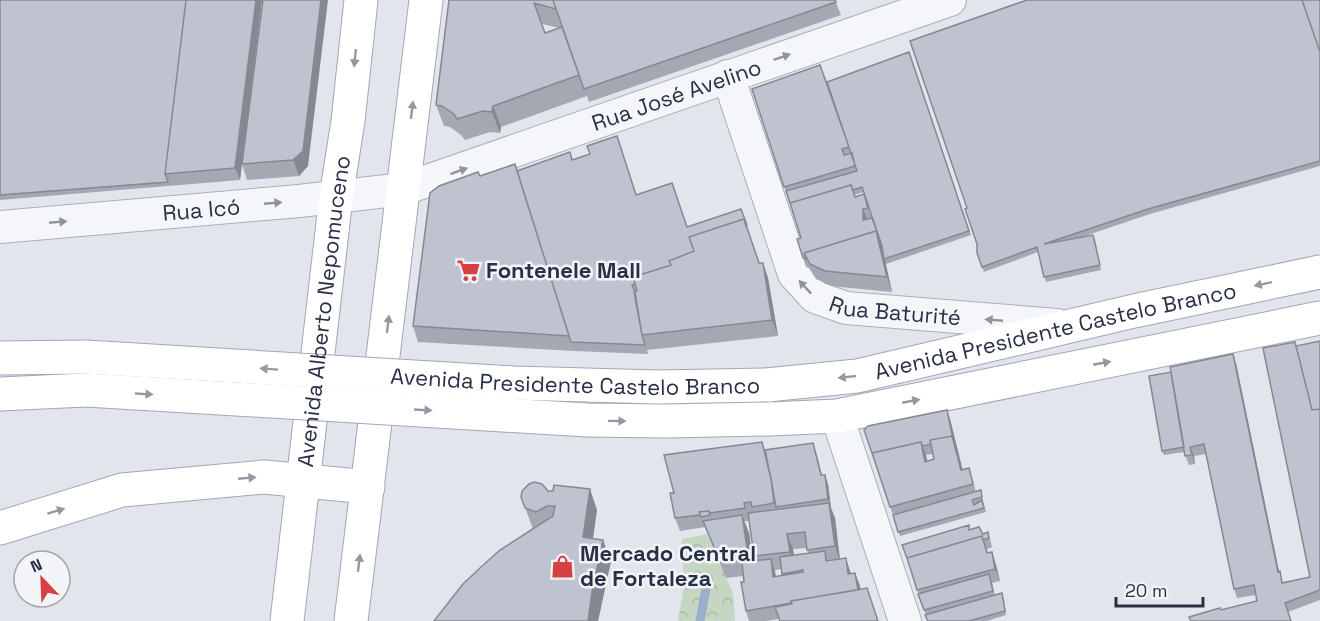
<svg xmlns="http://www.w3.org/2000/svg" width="1320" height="621" viewBox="0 0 1320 621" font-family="'Space Grotesk',sans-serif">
	<defs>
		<pattern id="park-crowns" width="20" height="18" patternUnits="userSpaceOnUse" patternTransform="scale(1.5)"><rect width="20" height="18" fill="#c5d6c3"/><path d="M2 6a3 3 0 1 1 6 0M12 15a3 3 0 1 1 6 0" fill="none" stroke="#a9b8a9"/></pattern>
	</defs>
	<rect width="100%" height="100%" fill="#e2e5eb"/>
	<path fill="url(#park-crowns)" d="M707 534 733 593 735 621H678L684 586 682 539Z"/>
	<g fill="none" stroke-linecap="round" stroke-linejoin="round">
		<path stroke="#9baecd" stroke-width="9" d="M700 621 708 578"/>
		<defs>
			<g id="minor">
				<path id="s1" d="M728 76 794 274 815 297 846 308 1057 325"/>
				<path id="s2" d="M0 227 299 201 404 189 950 0"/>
				<path d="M837 416 905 621"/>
			</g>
			<g id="primary">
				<path d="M0 358 86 357"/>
				<path id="s3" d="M767 385 857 376 1134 311 1320 272"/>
				<path d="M0 394 86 390"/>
				<path d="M770 419 837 416 1320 318"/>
				<path d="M0 528 122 490 264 477 368 487"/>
				<path id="s4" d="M287 621 336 197 348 121 361 0"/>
				<path d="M351 621 426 0"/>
			</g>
		</defs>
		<use href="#minor" stroke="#aaafb9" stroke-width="34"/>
		<use href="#primary" stroke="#a1a7b8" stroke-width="35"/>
		<use href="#minor" stroke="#f5f6f9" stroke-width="32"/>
		<use href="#primary" stroke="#fff" stroke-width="33"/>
		<defs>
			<g id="primary-bridge">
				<path id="s5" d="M86 357 514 383 658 387 767 385"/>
				<path d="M86 390 587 420 666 421 770 419"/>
			</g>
		</defs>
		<use href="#primary-bridge" stroke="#a1a7b8" stroke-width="35" stroke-linecap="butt"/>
		<use href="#primary-bridge" stroke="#fff" stroke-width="33"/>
	</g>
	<path fill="#a4a8b2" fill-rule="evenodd" d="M0 0H262L244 148 263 0 308 166 299 176 247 180 242 164 240 180 0 200Z
		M449 0H835L841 15 589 102 587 96 501 127 500 133 490 132 465 140 461 135 450 127 444 126 436 105ZM542 24 559 28 545 33Z
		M1320 0V166L1150 214 1082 237 1095 239 1101 270 1046 282 1038 252 984 272 977 253Z
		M909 52 971 235 886 264 885 262 892 292 831 286 816 279 809 268 806 267 803 258 801 238 752 89 827 82ZM864 192V194L855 197 854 195Z
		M573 160 636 195 687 227 741 209 759 263H763L768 278 778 336 647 350 648 354 575 351 418 342 413 326 480 176 517 171Z
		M1320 341V600L1288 612 1221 610 1257 601 1256 595 1237 598 1234 589 1206 454 1194 456 1195 464 1189 465 1184 452 1164 455 1162 451 1236 363 1279 572 1283 583 1310 577 1295 342 1296 346Z
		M950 419 962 470 973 481 976 492 982 495 983 502 986 512 900 536 864 430ZM933 454 934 459 927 461 926 455Z
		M813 443 822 475H825L828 484 831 508 835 518 840 559 850 571 851 574 855 573 860 586 779 619 766 621H749L746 611 743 576 726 578 705 527 680 531 675 518 674 493 765 450ZM744 521H749L754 556 755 561H753L749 533ZM807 548 808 553 794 555 793 549ZM782 569 783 575 776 577 775 570Z
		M548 491 597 510 593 538 611 561 598 621H434L533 529 521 497Z
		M970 529 983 534 988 532 992 547 987 549 988 553 992 552 996 565 1000 581 992 583 995 595 1004 598 1006 615 987 621H928L902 545Z"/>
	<path fill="#868891" d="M256 0H262L240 180 235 168Z
		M321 0H328L308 166 299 176 293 160Z
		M493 106 501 127 500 133 492 112Z
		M863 209 867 218V229L863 220Z
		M876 231 882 246 892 292 887 277Z
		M763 263 768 278 778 336 772 320Z
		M1233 354 1236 363 1281 581 1278 572Z
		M947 410 950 419 966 483 961 470 952 436Z
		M921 442 926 455 930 474 925 462Z
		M813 443 816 452 824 484 821 475Z
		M1190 447 1194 456 1195 464 1192 455Z
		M825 475 828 484 831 508 828 499Z
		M590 489 597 510 590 558 583 537Z
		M829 503 835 518 840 561 835 546Z
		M742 515 749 533 755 574 748 555Z
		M787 534 793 549 795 567 790 552Z
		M603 540 611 561 598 621H588L592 592Z
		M992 552 996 565 1000 581 995 569Z
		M846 558 850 571 853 587 848 574Z
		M771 559 775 572 778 590 773 577Z
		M855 573 860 586 863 605 858 592Z"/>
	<path fill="#bfc3cf" stroke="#868891" stroke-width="1.5" d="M0 0H186L165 174 168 182 0 195Z
		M186 0H256L235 168 165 174Z
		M263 0H321L303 151 293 160 242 164Z
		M449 0H553L556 9 534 3 545 33 562 27 579 75 493 106 492 112 483 111 457 119 454 114 442 106 436 105Z
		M553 0H835L836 2 584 89Z
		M1027 0H1302L1320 52V161L1148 209 1044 244 1093 235 1100 265 1044 277 1037 247 982 267 977 253V244L965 209 967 208 910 41Z
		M1302 0H1320V52Z
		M909 52 969 231 884 259 882 246 862 187 853 190 851 185 790 203 786 191 857 171 827 82Z
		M820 65 849 147 842 149 844 155 852 153 855 166 784 187 752 89Z
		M617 136 636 195 672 183 687 227 741 209 747 225 746 226 744 219 689 237 694 251 669 261 671 265 633 277 635 284 632 285 635 292 642 335 645 345 571 342 517 171 570 152 572 160 590 154 587 146Z
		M515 164 569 336 413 326 430 193 439 186 478 172 480 176Z
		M851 185 855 197 864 194 868 208 863 209V220L872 218 879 237 876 231 804 253 806 259 803 258 797 239 801 238 790 203Z
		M744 219 759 263H763L772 320 642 335 634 292 637 291 633 277 671 265 669 261 694 251 689 237Z
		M876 231 887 277 825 271 810 264 804 253Z
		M1320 341V409L1312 410 1296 346Z
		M1295 342 1312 410 1320 409V590L1285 603 1291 621H1191L1189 617 1220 608 1221 610 1257 601 1254 585 1234 589 1204 444 1190 447 1192 455 1185 456 1170 367 1233 354 1278 572 1280 571 1282 583 1310 577 1263 348Z
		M1171 372 1184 447 1162 451 1149 376Z
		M947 410 953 439 952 436 930 440 931 444 923 446 921 442 872 453 864 430 868 426Z
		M952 436 961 470 969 468 973 484 890 507 872 453 921 442 925 462 934 459 930 440Z
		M762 442 771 479 774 503 752 507 751 502 744 503 745 508 710 513 709 511 699 512 700 515 675 518 670 493H674L664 455Z
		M813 443 821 475H825L828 499 776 507 771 479 765 450Z
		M534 482 542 484 548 491H553L554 485 590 489 583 537 603 540 592 592 588 621H434L463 584 481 567 500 550 553 516 555 506H547L536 512 525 508 521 497 522 491 529 484Z
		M981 490 982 497 972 500 974 505 982 500 984 508 898 532 893 515Z
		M829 503 835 546 807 550 805 532 787 534 790 552 754 556 748 513Z
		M709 511 710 515 701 517 699 512Z
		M742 515 748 555 719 559 703 521Z
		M969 525V530L979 527 983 534 988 532 989 538 983 540 982 536 907 558 902 545Z
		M982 536 987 553 992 552 995 569 917 590 907 558Z
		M825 551 826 561 846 558 848 574 855 573 858 590 791 601V603L746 611 741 582H744L742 562 771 559 773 577 803 572V570L782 574 780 557Z
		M989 574 993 591 924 610 918 594Z
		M867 588 878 621H780L775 607 792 604 791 601Z
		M1002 593 1005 611 969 621H928L925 615Z"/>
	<defs><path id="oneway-solid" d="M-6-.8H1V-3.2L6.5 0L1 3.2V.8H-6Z" transform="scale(1.5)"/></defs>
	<g fill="#8f939f">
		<use href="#oneway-solid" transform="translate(782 57) rotate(-19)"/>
		<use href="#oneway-solid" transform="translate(459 171) rotate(-20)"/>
		<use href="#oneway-solid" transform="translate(273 203) rotate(-5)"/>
		<use href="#oneway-solid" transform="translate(58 222) rotate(-5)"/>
		<use href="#oneway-solid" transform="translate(805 287) rotate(-133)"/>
		<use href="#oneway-solid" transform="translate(994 320) rotate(-175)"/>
	</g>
	<g fill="#9498a2">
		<use href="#oneway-solid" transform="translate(355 58) rotate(96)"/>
		<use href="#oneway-solid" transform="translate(412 110) rotate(-83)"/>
		<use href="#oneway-solid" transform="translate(1263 284) rotate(168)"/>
		<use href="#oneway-solid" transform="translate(388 324) rotate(-83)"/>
		<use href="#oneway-solid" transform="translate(1102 363) rotate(-11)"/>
		<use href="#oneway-solid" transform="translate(269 369) rotate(-176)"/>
		<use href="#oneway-solid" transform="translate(847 377) rotate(174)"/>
		<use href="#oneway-solid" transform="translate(144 394) rotate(3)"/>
		<use href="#oneway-solid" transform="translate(911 401) rotate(-11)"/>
		<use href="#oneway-solid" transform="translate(423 410) rotate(3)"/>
		<use href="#oneway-solid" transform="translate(617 421) rotate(1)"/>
		<use href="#oneway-solid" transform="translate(247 478) rotate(-5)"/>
		<use href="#oneway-solid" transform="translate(56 511) rotate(-17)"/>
		<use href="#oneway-solid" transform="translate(359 563) rotate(-83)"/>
	</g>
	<defs>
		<symbol id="supermarket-bare" viewBox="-9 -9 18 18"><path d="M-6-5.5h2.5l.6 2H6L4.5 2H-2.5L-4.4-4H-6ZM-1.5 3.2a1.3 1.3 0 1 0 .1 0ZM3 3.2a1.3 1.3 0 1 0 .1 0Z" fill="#d74146" stroke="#f2f4f8" stroke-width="2.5" paint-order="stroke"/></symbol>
		<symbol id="shop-bare" viewBox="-9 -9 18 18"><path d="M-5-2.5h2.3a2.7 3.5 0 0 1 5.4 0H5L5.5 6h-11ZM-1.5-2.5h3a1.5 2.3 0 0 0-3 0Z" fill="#d74146" stroke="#f2f4f8" stroke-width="2.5" paint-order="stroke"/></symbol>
	</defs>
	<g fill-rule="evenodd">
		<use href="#supermarket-bare" x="452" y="254" width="33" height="33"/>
		<use href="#shop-bare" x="546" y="550" width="33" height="33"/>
	</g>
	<g text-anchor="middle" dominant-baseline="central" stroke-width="5" stroke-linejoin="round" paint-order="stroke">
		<g font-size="22" fill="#293045" stroke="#f2f4f8">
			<text stroke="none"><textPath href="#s2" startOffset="694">Rua José Avelino</textPath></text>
			<text stroke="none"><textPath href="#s2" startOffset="202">Rua Icó</textPath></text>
			<text stroke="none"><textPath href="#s1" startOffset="322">Rua Baturité</textPath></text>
			<text stroke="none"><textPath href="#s4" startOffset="312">Avenida Alberto Nepomuceno</textPath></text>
			<text stroke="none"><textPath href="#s3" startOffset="294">Avenida Presidente Castelo Branco</textPath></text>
			<text stroke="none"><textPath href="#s5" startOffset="490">Avenida Presidente Castelo Branco</textPath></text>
		</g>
		<g font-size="22" font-weight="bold" fill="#293045" stroke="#f2f4f8" text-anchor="start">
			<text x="486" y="270">Fontenele Mall</text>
			<text x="580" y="553">Mercado Central<tspan x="580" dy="25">de Fortaleza</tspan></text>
		</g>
	</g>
	<g transform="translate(42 579) rotate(337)"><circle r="28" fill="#f2f4f8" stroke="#a2a6b0" stroke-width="1.5"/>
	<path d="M0-4.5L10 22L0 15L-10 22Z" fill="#d74146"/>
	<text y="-9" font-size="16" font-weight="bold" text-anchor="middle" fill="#293045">N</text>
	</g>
	<path d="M1116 597v9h87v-9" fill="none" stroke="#293045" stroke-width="3"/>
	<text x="1125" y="597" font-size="18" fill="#293045" stroke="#f2f4f8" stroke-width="4.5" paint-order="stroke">20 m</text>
</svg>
